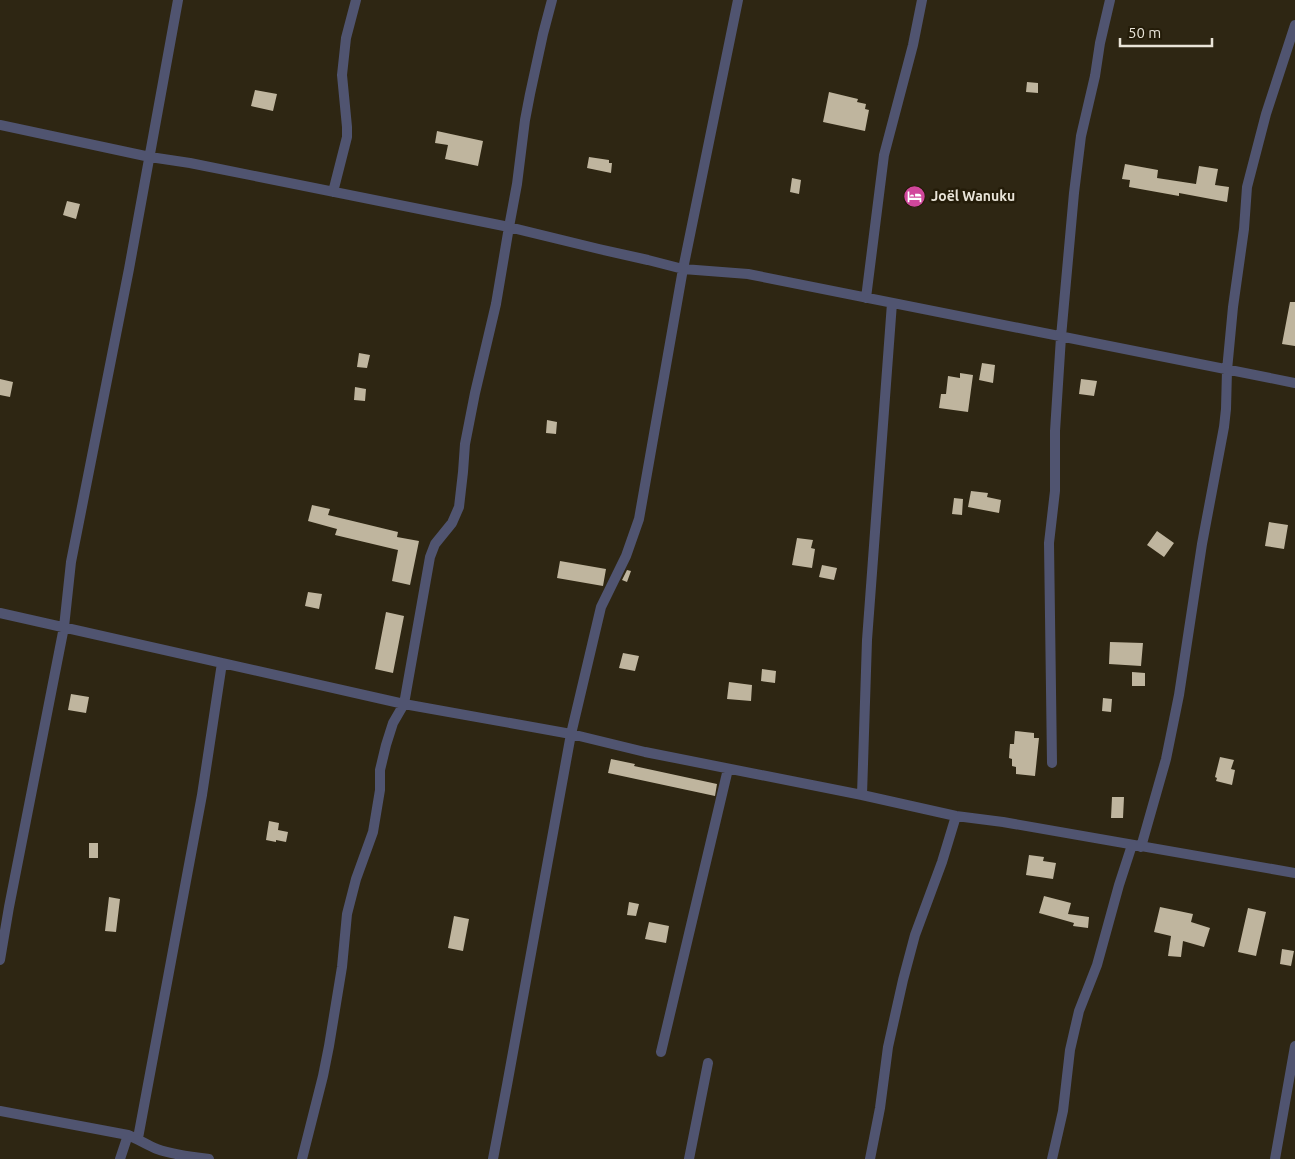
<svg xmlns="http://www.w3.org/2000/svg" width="1295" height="1159" viewBox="0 0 1295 1159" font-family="Ubuntu,sans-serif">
	<rect width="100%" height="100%" fill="#2e2613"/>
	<path fill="#bfb59e" d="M1027 82 1038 83V93L1026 92Z
		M255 90 277 94 273 111 251 106Z
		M829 92 858 99 857 102 866 104 865 109 869 110 865 131 823 122Z
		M437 131 483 141 478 166 445 159 448 145 435 143Z
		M589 157 609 160V163H612L611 173 587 168Z
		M1125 164 1158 170 1157 178 1196 184 1199 166 1218 169 1215 185 1229 187 1227 202 1179 193V196L1129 187 1130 180 1122 179Z
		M792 178 801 180 799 194 790 192Z
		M67 201 80 204 76 219 63 215Z
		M1290 302H1295V346L1282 344Z
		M359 353 370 355 367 368 357 367Z
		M982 363 995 365 993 383 979 380Z
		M960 373 973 375 968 412 939 408 941 394H946L948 376 960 378Z
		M0 379 13 382 10 397 0 395Z
		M1081 379 1097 381 1094 396 1079 394Z
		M355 387 366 389 365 401 354 400Z
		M547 420 557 422 556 434 546 433Z
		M971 491 988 493 987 497 1001 500 999 513 968 507Z
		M954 498 963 499 962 515 952 514Z
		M312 505 330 509 328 515 398 532 397 537 419 541 410 585 392 581 398 550 335 535 337 529 308 521Z
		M1269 522 1288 525 1284 549 1265 546Z
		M1157 531 1174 543 1164 557 1147 545Z
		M797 538 813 540 811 548 815 549 812 568 792 565Z
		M560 561 606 569 603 586 557 578Z
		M822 565 837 568 834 580 819 577Z
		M627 570 631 571 627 582 622 580Z
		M308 592 322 594 319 609 305 606Z
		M386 612 404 616 393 673 375 669Z
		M1110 642 1143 643 1141 666 1109 664Z
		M623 653 639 656 635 671 619 668Z
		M762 669 776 671 775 683 761 681Z
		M1132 672 1145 673V686H1132Z
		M729 682 752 685 751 701 727 699Z
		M71 694 89 697 86 713 68 710Z
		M1103 698 1112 699 1111 712 1102 711Z
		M1015 731 1034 733V738H1039L1035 776 1016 774V767L1012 766V759L1009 758 1010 744H1014Z
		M1220 757 1234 760 1231 769 1235 770 1232 785 1216 781 1217 778 1215 777Z
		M611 759 635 764 634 766 717 784 715 796 608 773Z
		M1112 797H1124L1123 818H1111Z
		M269 821 279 823 278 830 288 832 286 842 276 840V842L266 840Z
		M89 843H98V858H89Z
		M1029 855 1044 857 1043 861 1056 863 1053 879 1026 875Z
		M1044 896 1071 903 1068 914 1089 917 1088 928 1073 926 1074 923 1039 913Z
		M109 897 120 899 116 932 105 931Z
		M629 902 639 904 636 916 627 915Z
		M1160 907 1193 914 1191 922 1210 928 1204 947 1183 941 1181 957 1168 956 1171 936 1154 932Z
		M1248 908 1266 912 1256 956 1238 952Z
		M454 916 469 919 463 951 448 948Z
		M649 922 669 926 666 943 645 939Z
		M1282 949 1294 951 1291 966 1280 964Z"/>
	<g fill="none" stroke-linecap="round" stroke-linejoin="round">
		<path stroke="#505470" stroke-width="10" d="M0 125 150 157 190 163 509 227 599 249 648 260 683 269 748 274 1295 383
			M333 192 347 137V127L342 75 346 38 356 0
			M866 298 884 155 913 45 922 0
			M0 613 404 704 571 734 645 752 862 795 956 816 1003 822 1295 873
			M1052 763 1049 543 1055 491V431L1061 337 1074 193 1081 136 1095 76 1100 43 1110 0
			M862 795 867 640 892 303
			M1141 847 1166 759 1179 695 1202 544 1224 427 1226 409 1227 370 1233 307 1244 229 1247 187 1266 114 1295 25
			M0 960 9 907 64 627 71 562 129 269 178 0
			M661 1052 728 769
			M0 1111 128 1135C138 1139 147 1145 157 1149 174 1155 192 1157 209 1159
			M138 1138 202 795 222 663
			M120 1159 128 1135
			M302 1159 323 1076 329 1046 342 967 347 914 356 879 373 832 380 790V770L386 745 393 723 404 704 430 557 435 544 452 523 459 507 463 472 465 444 475 393 496 304 509 227 517 184 525 120 530 94 543 34 552 0
			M493 1159 507 1085 571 734 601 607 626 556 639 519 683 269 738 0
			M689 1159 708 1063
			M870 1159 880 1108 888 1047 903 980 915 935 942 862 956 816
			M1052 1159 1063 1111 1070 1050 1079 1011 1097 965 1119 885 1132 845
			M1275 1159 1295 1046"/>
	</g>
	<defs>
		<symbol id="hotel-disc" viewBox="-11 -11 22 22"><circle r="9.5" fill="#d1479c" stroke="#241c09"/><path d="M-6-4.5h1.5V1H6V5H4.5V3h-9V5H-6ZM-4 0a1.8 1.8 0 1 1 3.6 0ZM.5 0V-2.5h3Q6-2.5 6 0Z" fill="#fff"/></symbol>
	</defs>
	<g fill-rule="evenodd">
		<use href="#hotel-disc" x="902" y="184" width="25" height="25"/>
	</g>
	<g text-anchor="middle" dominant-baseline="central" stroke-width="5" stroke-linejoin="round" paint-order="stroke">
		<g font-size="14" font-weight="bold" fill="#e9e4d8" stroke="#241c09" text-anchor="start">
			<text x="931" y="196">Joël Wanuku</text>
		</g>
	</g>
	<path d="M1120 38v8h92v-8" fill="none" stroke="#e9e4d8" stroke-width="2.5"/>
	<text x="1128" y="38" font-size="15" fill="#e9e4d8" stroke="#241c09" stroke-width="4" paint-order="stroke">50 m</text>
</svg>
